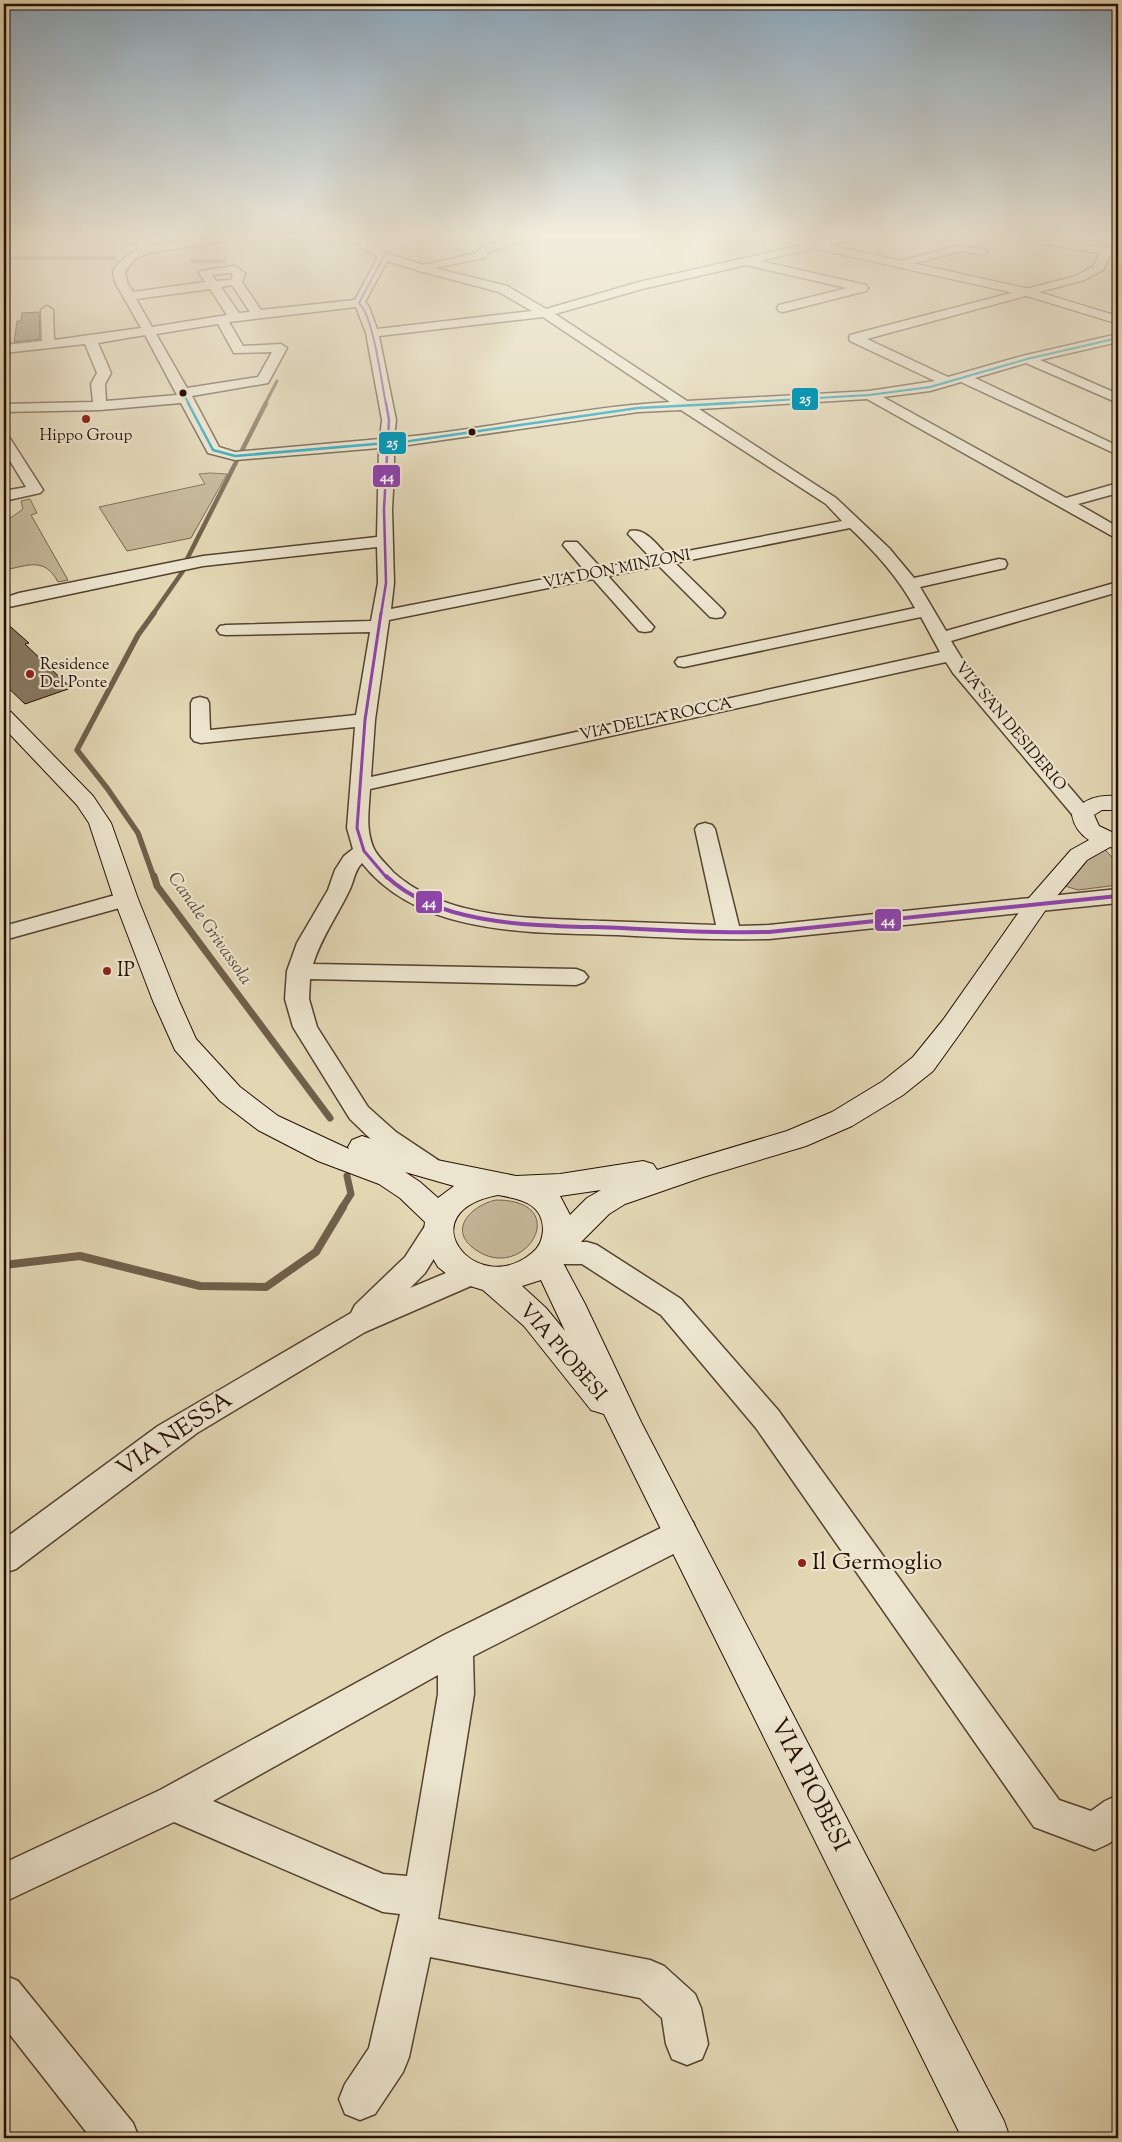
<svg xmlns="http://www.w3.org/2000/svg" width="1122" height="2142" viewBox="0 0 1122 2142" font-family="'Sorts Mill Goudy',serif">
	<rect width="100%" height="100%" fill="#e2d6b3"/>
	<filter id="stains"><feTurbulence type="fractalNoise" baseFrequency=".004" numOctaves="4"/><feColorMatrix values="0 0 0 0 .2 0 0 0 0 .09 0 0 0 0 .02 0 0 0 .5 -.17"/></filter>
	<radialGradient id="worn" r=".72"><stop offset=".6" stop-color="#630" stop-opacity="0"/><stop offset="1" stop-color="#630" stop-opacity=".3"/></radialGradient>
	<path fill="#c2b495" stroke="#74624d" d="M210 473 227 474 191 538 127 551 99 507 205 484 199 474Z
		M30 499 37 513 31 515 68 580 58 582C44 556 28 566 4 570V518L12 517 23 509 21 501Z
		M1100 844 1118 864V885L1078 890 1065 886Z
		M496 1200C575 1200 525 1284 476 1250 446 1230 472 1205 496 1200Z"/>
	<g fill="none" stroke-linecap="round" stroke-linejoin="round">
		<path stroke="#705f4a" stroke-width="3" d="M4 258H115
			M191 261H225
			M265 404 277 381"/>
		<path stroke="#705f4a" stroke-width="4.5" d="M153 614 183 571 187 559 266 403"/>
		<path stroke="#705f4a" stroke-width="5.5" d="M154 613 138 635 77 750 107 788 138 833 154 878"/>
		<path stroke="#705f4a" stroke-width="7" d="M154 876 157 886 330 1118
			M342 1208 351 1194 347 1176"/>
		<path stroke="#705f4a" stroke-width="8" d="M4 1265 80 1256 200 1286 266 1287 316 1252 343 1207"/>
	</g>
	<path fill="#87775f" stroke="#251005" d="M39 312 40 339 14 342 17 321H21L22 313Z
		M4 621 29 643 25 644 71 688 25 704 4 684Z"/>
	<g fill="none" stroke-linecap="round" stroke-linejoin="round">
		<defs>
			<path id="street" d="M124 236H136L150 246 222 236H248L243 239 148 253 135 259 125 271 127 282 133 292 205 282 199 273 201 271 233 266 237 267 245 274 242 282 261 310 355 300 378 257 346 238 345 236H357L388 254 424 265 476 253 482 247 517 237 521 238 523 240 521 242 490 251 484 258 434 268 507 286 546 309 639 282 842 236H860L859 238 760 261 866 285 868 288 866 291 783 312 779 311 777 308 779 305 847 288 746 265 642 289 555 314 687 401 869 391 935 381 850 341 849 338 850 335 1076 276 1094 266 1099 253 1014 239 1009 236H1032L1106 248 1118 245V251L1111 253 1103 270 1084 280 867 339 948 377 1022 356 1118 334V342L1040 360 1118 394V403L1026 363 975 378 1118 446V455L961 382 930 391 883 397 1066 498 1118 483V493L1078 504 1118 527V538L1112 536 867 399 699 409 836 498 889 548 914 578 999 559 1005 560 1007 564 1005 568 920 587 946 631 1118 582V592L951 641 967 667 1090 811 1093 815 1090 819 1083 821 1076 819 953 673 946 662 370 789C369 810 365 829 374 849 378 857 387 865 393 872 447 921 535 918 603 921 640 922 678 924 716 925L695 829 698 825 705 823 712 825 715 829 739 926 769 925 1118 889V903L769 939C718 940 668 938 617 935 533 932 420 937 362 863 354 871 354 882 349 891 337 916 322 936 313 964L576 969 584 972 588 977 584 982 576 985 310 979 309 999 317 1027 368 1107 396 1132 438 1160 442 1167 438 1174 429 1177 420 1174 378 1146 350 1119 293 1027 285 999 287 971 297 943 328 890 335 870 344 856 353 849 347 828 355 727 201 743 194 741 191 737V703L193 699 200 697 207 699 209 703 210 730 356 715 370 632 226 635 220 634 217 630 220 626 226 625 371 621 378 583 377 547 203 566 4 608V598L19 593 203 556 377 537 379 448 235 460 208 453 181 403 100 410 4 412V404L93 402 91 384 97 373 85 344 4 353V345L42 341 41 310 47 306 53 310 54 340 141 328 115 282 113 270C121 260 128 254 139 248ZM387 261 423 272 499 292 532 311 377 329 369 307 365 302ZM231 273 233 275 231 280 216 281 212 275ZM232 285 250 312 239 313 221 287ZM210 289 227 315 152 327 136 299ZM356 307 366 333 382 420 380 439 235 452 219 447 192 396 268 383 287 348 281 344 243 346 229 322ZM543 317 670 402C577 407 487 430 394 438L396 420 379 336ZM218 324 234 353 272 352 258 377 187 388 156 334ZM145 335 177 395 106 401 105 384 111 373 98 343ZM681 410 826 504 842 521 667 555C657 545 645 527 630 531L628 534 651 558 601 568 577 542H565L563 545 585 571 391 609 394 583 392 509 394 472V447L638 412ZM850 528C876 553 898 577 915 608L684 657 678 658 675 662 678 666 684 667 921 617 940 652 371 777 375 720 389 620 593 579 639 631 645 632 651 631 654 627 608 576 659 566 710 617 716 618 722 617 725 613 722 609 675 563Z
				M961 245 986 250 988 252 982 255 961 251 901 267 895 264 897 262Z
				M4 436 9 437 11 440 43 490 40 493 4 501V491L26 487 4 451Z
				M126 892 134 894 137 899 134 904 4 940V926Z
				M437 1220 447 1223 451 1231 425 1273 410 1288 470 1263 480 1266 484 1274 480 1282 365 1332 197 1433 16 1569 4 1573V1539L158 1426 351 1313 355 1305 405 1257 427 1223Z
				M552 1242H587L597 1245 681 1299 778 1410 1059 1800 1091 1811 1105 1801 1118 1795V1837L1108 1844 1095 1850 1034 1827 756 1428 661 1315 582 1264H552L542 1261 538 1253 542 1245Z
				M681 1518 693 1522 697 1533 693 1544 473 1656 474 1694 438 1919 650 1960 664 1966 695 1994 701 2008 708 2044 702 2059 687 2065 672 2059 666 2044 662 2018 640 1998 430 1957 409 2057 403 2072 375 2114 360 2120 345 2114 339 2099 345 2084 369 2048 400 1914 383 1912 174 1822 4 1902V1863L160 1790 444 1635ZM438 1675V1694L407 1876 383 1874 213 1801Z
				M4 1975 18 1981 133 2123 139 2138H91L4 2027Z"/>
			<path id="secondary" d="M769 236H790L1026 288 1118 316V324L1023 295 775 240Z
				M4 710 11 712 93 796 111 823 138 899 179 1001 196 1039 240 1087 278 1116 349 1149 348 1147 352 1140 362 1136 437 1160 516 1176 560 1174 643 1161 653 1164 657 1170 787 1131 832 1112 883 1081 913 1057 943 1020 1029 898 1071 850 1089 840C1080 834 1074 826 1072 815 1083 798 1098 795 1118 796V810H1102L1094 815 1099 826 1118 835V849L1110 847 1087 860 1047 908 961 1032 933 1071 903 1095 852 1126 806 1146 703 1177 625 1204 609 1214 562 1261 585 1304 641 1422 1004 2121 1010 2138H962L604 1414 591 1410 524 1326 483 1290 457 1282 438 1267 427 1248 423 1238 425 1222 400 1198 379 1184 318 1161 258 1130 220 1101 175 1050 153 1001 114 899 89 823 77 805 4 728ZM405 1172 454 1186 438 1198 420 1182ZM601 1190 587 1198 570 1215 560 1196ZM498 1195C520 1199 543 1203 543 1230 542 1241 539 1247 532 1253 476 1300 406 1212 498 1195ZM541 1280 565 1331 546 1308 522 1286Z"/>
		</defs>
		<use href="#street" stroke="#544230" stroke-width="3"/>
		<use href="#secondary" stroke="#251005" stroke-width="2"/>
		<use href="#street" fill="#ece4ce" fill-rule="evenodd"/>
		<use href="#secondary" fill="#ece4ce" fill-rule="evenodd"/>
		<defs>
			<path id="bus-1-far3" d="M384 256 359 303C374 318 381 381 386 404"/>
			<path id="bus-1-far2" d="M381 614 386 583 384 509 389 420 386 403"/>
			<path id="bus-1-far1" d="M381 613 365 720 357 828 364 851 387 878"/>
			<path id="bus-1" d="M386 876C443 930 548 925 621 928 671 931 720 933 769 932L1118 896"/>
			<path id="bus-2-far1" d="M183 393 189 404
				M712 404 869 395 930 387 1027 359 1118 338"/>
			<path id="bus-2" d="M188 403 213 450 235 456 410 441 638 408 734 403"/>
		</defs>
		<use href="#bus-1-far3" stroke="#ece4ce" stroke-width="4"/>
		<use href="#bus-1-far2" stroke="#ece4ce" stroke-width="5"/>
		<use href="#bus-1-far1" stroke="#ece4ce" stroke-width="6"/>
		<use href="#bus-1" stroke="#ece4ce" stroke-width="8"/>
		<use href="#bus-2-far1" stroke="#ece4ce" stroke-width="4"/>
		<use href="#bus-2" stroke="#ece4ce" stroke-width="5"/>
		<use href="#bus-1-far3" stroke="#8e44ad" stroke-width="2"/>
		<use href="#bus-1-far2" stroke="#8e44ad" stroke-width="2.5"/>
		<use href="#bus-1-far1" stroke="#8e44ad" stroke-width="3"/>
		<use href="#bus-1" stroke="#8e44ad" stroke-width="4"/>
		<use href="#bus-2-far1" stroke="#049aba" stroke-width="2"/>
		<use href="#bus-2" stroke="#049aba" stroke-width="2.5"/>
	</g>
	<linearGradient id="sky" x2="0" y2="1"><stop stop-color="#8ca7bb"/><stop offset="0.44" stop-color="#f2eddd"/><stop offset="1" stop-color="#f2eddd" stop-opacity="0"/></linearGradient>
	<rect width="1122" height="536" fill="url(#sky)"/>
	<g fill="#251005" stroke="#ece4ce" stroke-width="2">
		<circle cx="183" cy="393" r="4.5"/>
		<circle cx="472" cy="432" r="4.5"/>
	</g>
	<g fill="#8f2418" stroke="#ece4ce" stroke-width="2">
		<circle cx="86" cy="419" r="5"/>
		<circle cx="30" cy="674" r="5"/>
		<circle cx="107" cy="971" r="5"/>
		<circle cx="802" cy="1563" r="5"/>
	</g>
	<g text-anchor="middle" dominant-baseline="central" stroke-width="4.5" stroke-linejoin="round" paint-order="stroke">
		<g font-size="16" fill="#251005" stroke="#ece4ce">
			<text x="86" y="436">Hippo Group</text>
			<text x="40" y="665" text-anchor="start">Residence<tspan x="40" dy="18">Del Ponte</tspan></text>
		</g>
		<g font-size="16" fill="#251005" stroke="#ece4ce">
			<text transform="translate(617 570) rotate(-11)">VIA DON MINZONI</text>
			<text transform="translate(656 720) rotate(-12)">VIA DELLA ROCCA</text>
			<text transform="translate(1010 727) rotate(50)">VIA SAN DESIDERIO</text>
		</g>
		<g font-size="18" font-style="italic" fill="#5d4b39" stroke="#ece4ce">
			<text transform="translate(209 929) rotate(55)">Canale Grivassola</text>
		</g>
		<g font-size="20" fill="#251005" stroke="#ece4ce" text-anchor="start">
			<text x="117" y="971">IP</text>
		</g>
		<g font-size="20" fill="#251005" stroke="#ece4ce">
			<text transform="translate(562 1353) rotate(49)">VIA PIOBESI</text>
		</g>
		<g font-size="24" fill="#251005" stroke="#ece4ce">
			<text transform="translate(175 1435) rotate(-34)">VIA NESSA</text>
			<text transform="translate(809 1785) rotate(63)">VIA PIOBESI</text>
		</g>
		<g font-size="24" fill="#251005" stroke="#ece4ce" text-anchor="start">
			<text x="812" y="1563">Il Germoglio</text>
		</g>
	</g>
	<g stroke="#ece4ce" stroke-width="2">
		<rect x="791" y="387" width="28" height="24" rx="5" fill="#049aba"/>
		<rect x="378" y="431" width="29" height="24" rx="5" fill="#049aba"/>
		<rect x="372" y="464" width="29" height="24" rx="5" fill="#8e44ad"/>
		<rect x="415" y="890" width="28" height="24" rx="5" fill="#8e44ad"/>
		<rect x="874" y="908" width="28" height="24" rx="5" fill="#8e44ad"/>
	</g>
	<g font-size="14" text-anchor="middle" font-weight="bold" fill="#fff">
		<text x="805" y="403">25</text>
		<text x="392" y="447">25</text>
		<text x="387" y="481">44</text>
		<text x="429" y="907">44</text>
		<text x="888" y="925">44</text>
	</g>
	<rect width="1122" height="2142" fill="none" stroke="#e2d6b3" stroke-width="20"/>
	<rect x="5" y="5" width="1112" height="2132" fill="none" stroke="#251005" stroke-width="2.5"/>
	<rect x="10" y="10" width="1102" height="2122" fill="none" stroke="#251005"/>
	<rect width="100%" height="100%" filter="url(#stains)"/>
	<rect width="100%" height="100%" fill="url(#worn)"/>
</svg>
